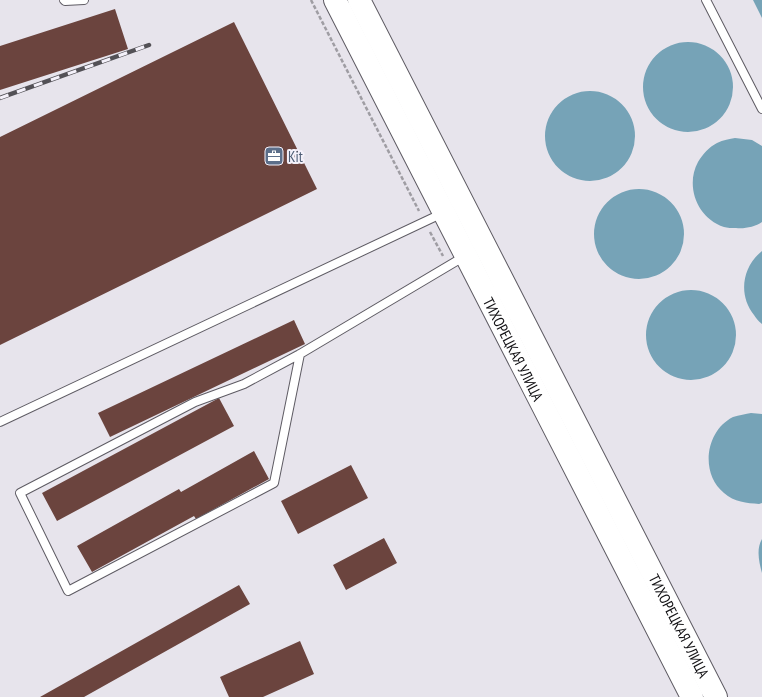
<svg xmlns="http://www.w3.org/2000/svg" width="762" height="697" viewBox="0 0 762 697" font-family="'PT Sans Narrow',sans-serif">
	<rect width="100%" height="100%" fill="#e7e4ec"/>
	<path fill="#76a3b7" d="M753 0H762V18Z
		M643 87a45 45 0 1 1 90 0a45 45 0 1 1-90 0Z
		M545 136a45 45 0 1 1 90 0a45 45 0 1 1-90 0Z
		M735 138 752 140 762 146V222C755 227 744 229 736 228 732 228 727 228 724 227 697 218 685 186 698 162 703 154 709 147 717 143 723 140 730 139 735 138Z
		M594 234a45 45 0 1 1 90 0a45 45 0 1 1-90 0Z
		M762 251V324C758 321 756 318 754 315 738 295 742 267 762 251Z
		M646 335a45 45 0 1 1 90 0a45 45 0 1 1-90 0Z
		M751 413 762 414V503L759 504C747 503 734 502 724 493 700 474 705 431 733 417 739 415 746 414 751 413Z
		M762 539V573C759 562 756 549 762 539Z"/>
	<path fill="#6b443e" d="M115 9 128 49 0 90V46Z
		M234 22 317 189 0 345V137Z
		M294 320 305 344 110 437 98 413Z
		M219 398 234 426 57 521 42 493Z
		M254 451 269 479 196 519 194 516 92 572 77 546 179 489 181 492Z
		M351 465 368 498 298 534 281 501Z
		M384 538 397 563 346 590 333 565Z
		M239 585 250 604 84 697H40Z
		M300 641 314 674 263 697H229L220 677Z"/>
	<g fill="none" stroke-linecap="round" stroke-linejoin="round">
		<defs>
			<path id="service" d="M64 0 65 1 84 0
				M706 0 762 109
				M300 354 274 483 68 591 20 493 195 402 244 384 300 354 465 256
				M0 422 443 213"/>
			<g id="secondary">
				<path id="s1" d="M335 0 692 697"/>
				<path id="s2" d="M359 0 716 697"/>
			</g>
		</defs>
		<use href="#service" stroke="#5e5b63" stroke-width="10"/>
		<use href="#secondary" stroke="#5e5b63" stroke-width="24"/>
		<path stroke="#9f9da3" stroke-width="2.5" stroke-dasharray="4 2" stroke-linecap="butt" d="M311 0 419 211
			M430 232 443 256"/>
		<use href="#service" stroke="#fff" stroke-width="8"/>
		<use href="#secondary" stroke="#fff" stroke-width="22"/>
		<defs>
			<path id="rail" d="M0 98 149 45"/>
		</defs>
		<use href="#rail" stroke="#535156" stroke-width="4.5"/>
		<use href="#rail" stroke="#f4f1fa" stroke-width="3" stroke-dasharray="9" stroke-linecap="butt"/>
	</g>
	<defs>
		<symbol id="office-square" viewBox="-11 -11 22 22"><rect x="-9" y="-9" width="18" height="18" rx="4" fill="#5c6f8a" stroke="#f4f1fa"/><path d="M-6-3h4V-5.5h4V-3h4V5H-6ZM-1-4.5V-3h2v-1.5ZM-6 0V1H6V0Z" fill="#fff"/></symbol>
	</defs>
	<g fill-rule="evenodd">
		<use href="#office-square" x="263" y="145" width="22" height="22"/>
	</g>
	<g text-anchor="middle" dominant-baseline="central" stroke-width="4" stroke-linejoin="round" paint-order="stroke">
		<g font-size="15" fill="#4e5e75" stroke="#f4f1fa" text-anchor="start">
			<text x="288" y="156">Kit</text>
		</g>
		<g font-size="15" fill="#111013" stroke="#f4f1fa">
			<text stroke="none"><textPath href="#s1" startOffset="392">ТИХОРЕЦКАЯ УЛИЦА</textPath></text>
			<text stroke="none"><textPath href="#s2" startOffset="703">ТИХОРЕЦКАЯ УЛИЦА</textPath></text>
		</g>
	</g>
</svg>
